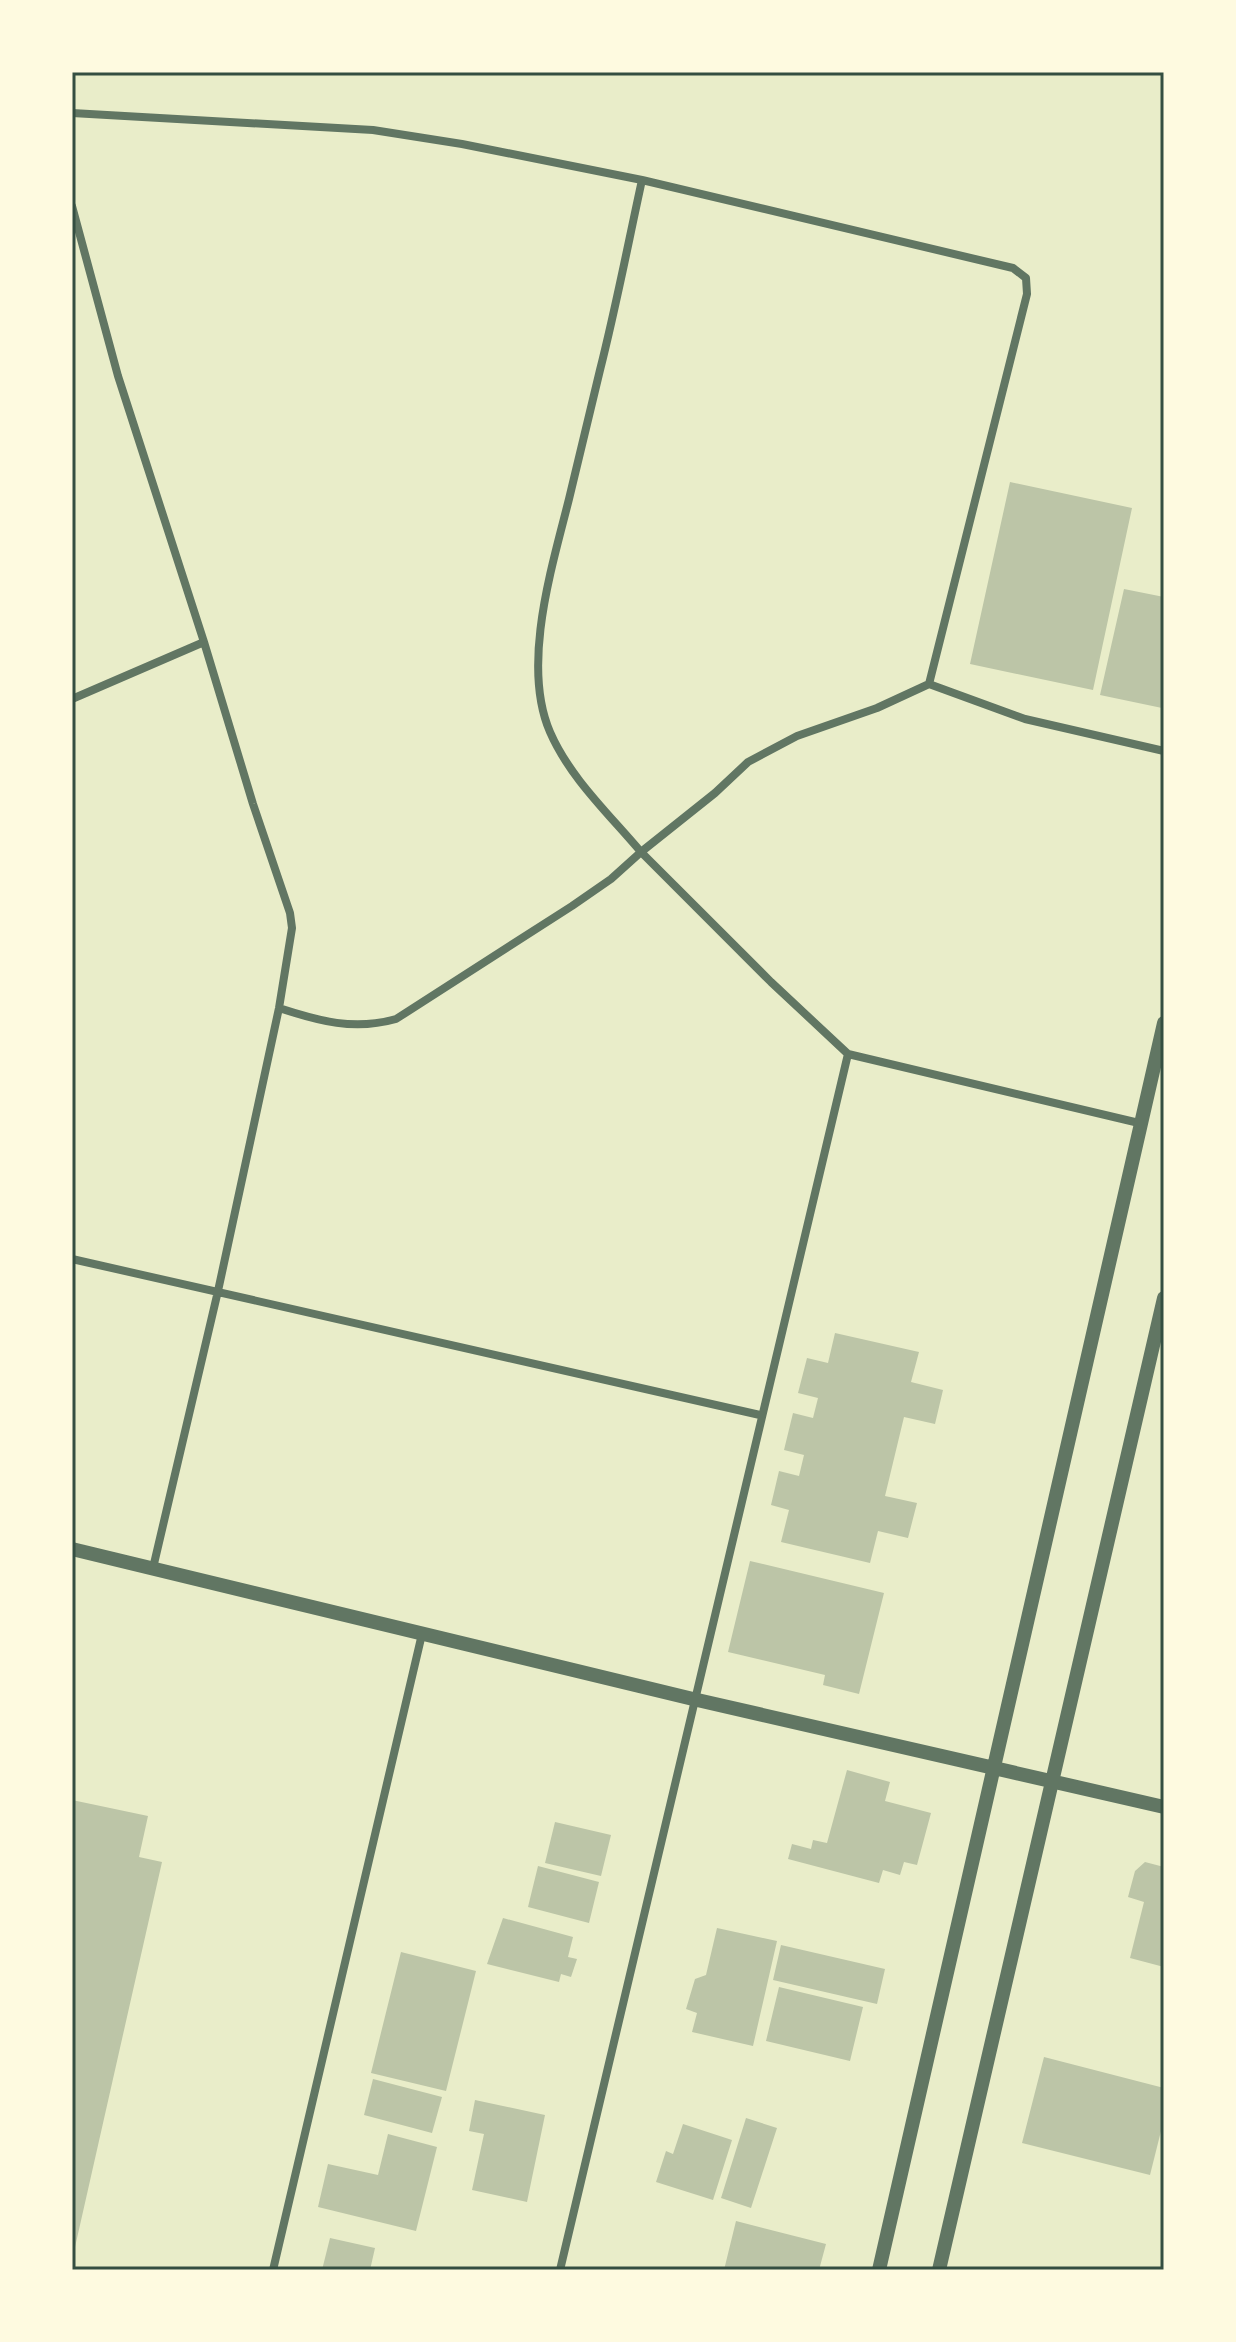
<svg xmlns="http://www.w3.org/2000/svg" width="1236" height="2342" viewBox="0 0 1236 2342" font-family="'IBM Plex Serif',serif">
	<rect width="100%" height="100%" fill="#e9edc9"/>
	<path fill="#bcc5a7" d="M1010 482 1132 508 1093 690 970 664Z
		M1124 589 1164 597 1162 708 1100 695Z
		M835 1333 919 1352 911 1382 943 1390 935 1424 904 1417 885 1496 917 1503 908 1538 878 1531 870 1563 781 1542 789 1510 771 1505 779 1471 799 1476 804 1455 784 1450 793 1413 813 1418 818 1398 798 1393 807 1358 828 1363Z
		M750 1561 884 1593 859 1694 823 1685 825 1675 728 1652Z
		M847 1770 890 1782 885 1801 931 1813 917 1865 904 1862 900 1875 883 1870 879 1883 788 1859 792 1844 811 1849 813 1840 827 1843Z
		M72 1800 148 1816 139 1857 162 1862 73 2256Z
		M555 1822 611 1835 601 1876 545 1863Z
		M1145 1862 1164 1867V1967L1130 1958 1144 1902 1128 1897 1135 1871Z
		M538 1866 599 1882 589 1923 528 1907Z
		M503 1918 573 1937 568 1957 577 1959 571 1977 561 1974 559 1982 487 1964Z
		M717 1928 777 1941 753 2046 692 2032 697 2013 686 2009 695 1979 706 1975Z
		M781 1945 885 1969 877 2004 773 1980Z
		M401 1952 476 1971 446 2091 371 2073Z
		M779 1987 863 2007 850 2061 766 2041Z
		M1044 2057 1164 2088V2119L1150 2175 1022 2143Z
		M373 2079 442 2097 432 2133 364 2115Z
		M475 2100 545 2115 527 2202 472 2190 484 2134 469 2131Z
		M746 2118 777 2128 751 2208 721 2198Z
		M683 2124 732 2140 713 2200 656 2182 666 2151 673 2154Z
		M388 2134 437 2147 416 2231 318 2207 328 2164 378 2175Z
		M736 2221 826 2244 819 2270H724Z
		M330 2238 375 2248 370 2270H322Z"/>
	<g fill="none" stroke-linecap="round" stroke-linejoin="round">
		<path stroke="#617663" stroke-width="8" d="M72 113 373 130 462 144 642 180 1013 268 1026 278 1027 294 929 684
			M72 206 118 376 204 642 253 804 290 913 292 928 279 1008 218 1291 153 1568
			M72 699 204 642
			M279 1008C319 1021 354 1031 396 1019L572 906 611 879 641 852C609 814 570 778 550 732 521 665 552 567 569 499 579 456 590 413 600 370 616 307 628 244 642 180
			M1139 1123 848 1054 771 982 641 852 715 793 748 762 797 736 877 708 929 684 1025 719 1164 751
			M72 1259 760 1415
			M273 2270 422 1634
			M560 2270 848 1054"/>
		<path stroke="#617663" stroke-width="14" d="M72 1549 693 1699 1164 1807
			M879 2270 1164 1023
			M939 2270 1164 1298"/>
	</g>
	<rect width="1236" height="2342" fill="none" stroke="#fefae0" stroke-width="148"/>
	<rect x="74" y="74" width="1088" height="2194" fill="none" stroke="#344e41" stroke-width="3"/>
</svg>
